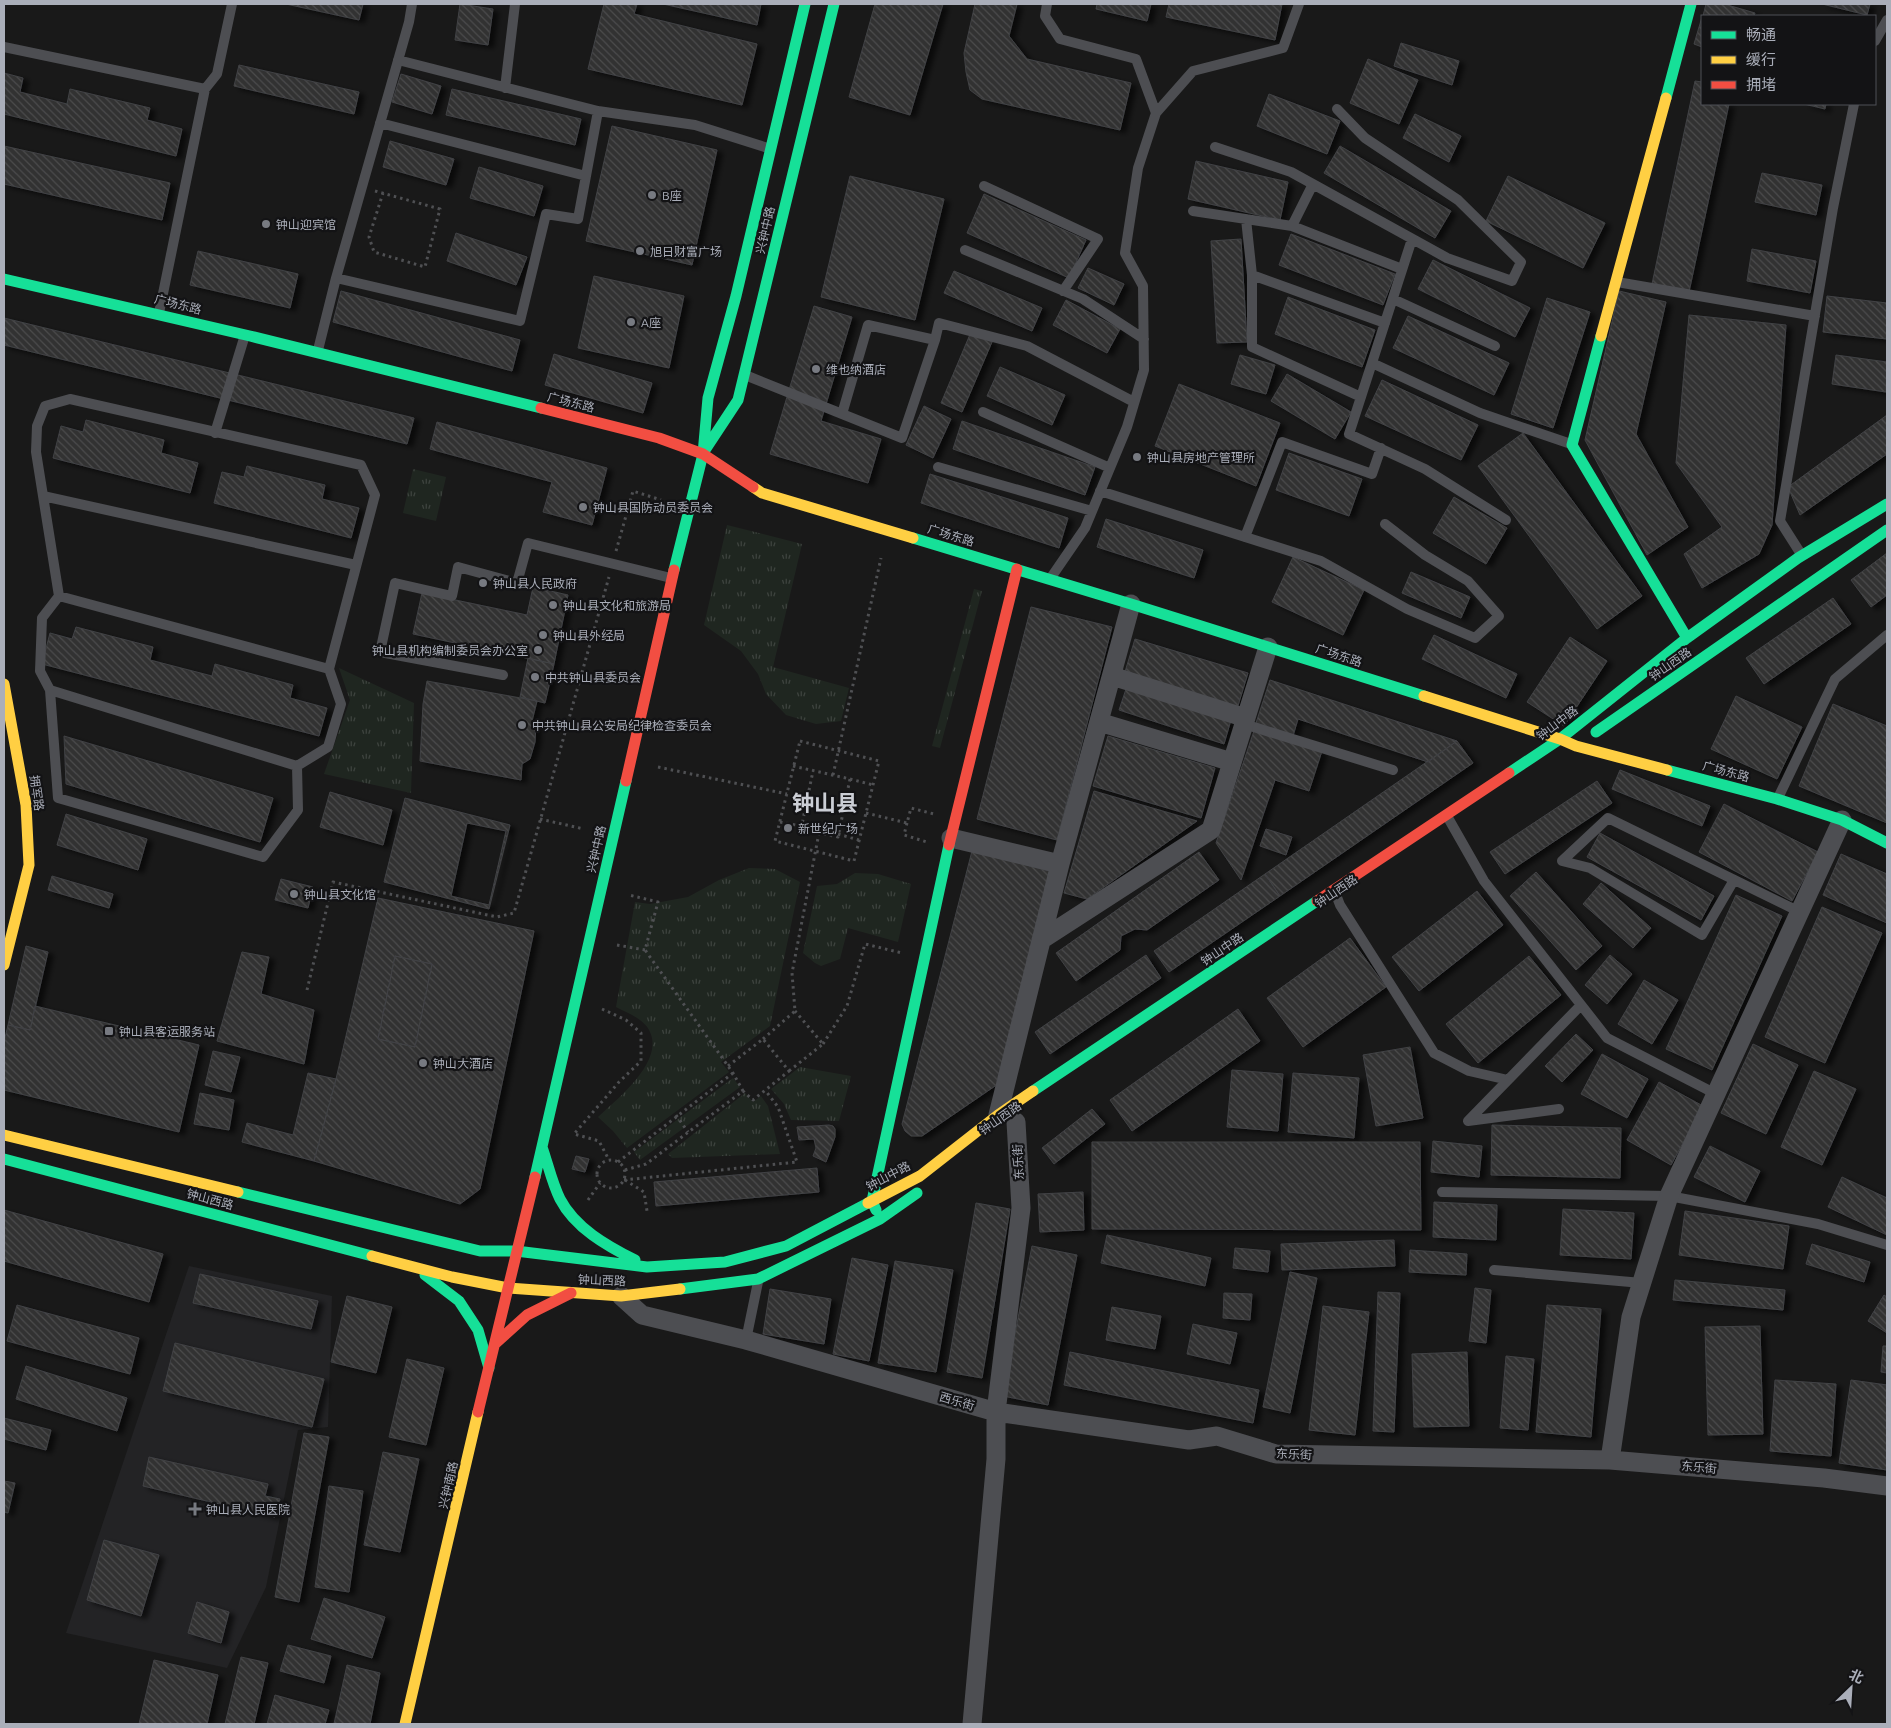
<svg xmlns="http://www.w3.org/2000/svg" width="1891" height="1728" viewBox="0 0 1891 1728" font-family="Ubuntu,'Noto Sans SC',sans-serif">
	<defs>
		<pattern id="grass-tufts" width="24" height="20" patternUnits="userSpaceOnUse" patternTransform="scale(1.25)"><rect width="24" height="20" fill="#1f2620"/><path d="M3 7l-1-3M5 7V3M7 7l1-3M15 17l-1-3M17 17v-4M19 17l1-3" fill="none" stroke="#3d433e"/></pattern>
		<pattern id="building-back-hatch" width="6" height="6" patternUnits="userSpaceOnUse" patternTransform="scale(1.25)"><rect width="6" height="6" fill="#313131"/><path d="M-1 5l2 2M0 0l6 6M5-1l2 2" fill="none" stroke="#4c4c4d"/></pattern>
		<filter id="shadow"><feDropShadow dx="5.5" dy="3" stdDeviation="2.5" flood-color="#0009"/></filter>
	</defs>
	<rect width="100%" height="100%" fill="#191919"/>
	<path fill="#232325" d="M189 1266 332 1296 328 1427 298 1430 266 1587 227 1668 66 1633Z"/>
	<path fill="url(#grass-tufts)" d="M413 469 446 477 436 521 403 513Z
		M727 525 802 544 773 667 849 688 841 721 816 724 786 715 766 694 758 674 741 651 704 625Z
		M974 589 982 591 940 748 932 746Z
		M339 668 414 703 411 793 324 774 350 700Z
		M749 868 775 869 800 882 770 1026 721 1062 729 1072 627 1148 613 1131 598 1117C617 1099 664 1062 650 1032 645 1019 627 1013 616 1007L635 902 650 904 688 897 719 880Z
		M855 873 878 874 911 884 898 942 848 928 840 959 821 966 815 963 803 953 817 886 837 884Z
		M800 1067 851 1076 839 1121 791 1120 784 1104 771 1089Z
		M733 1078 740 1087 640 1160 634 1152Z
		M745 1093 753 1102 761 1096 768 1106 780 1154 672 1158 668 1154Z"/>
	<path fill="url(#building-back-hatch)" stroke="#414245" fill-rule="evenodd" filter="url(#shadow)" d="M286 4H363L359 20Z
		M460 4 493 9 488 45 455 40Z
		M604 4H637L634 14 757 44 742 105 588 69Z
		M663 4H761L757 25Z
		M875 4H943L910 115 849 97Z
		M975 4H1017L1009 36 1027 59 1131 83 1120 130 982 99 970 90 966 72 964 53Z
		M1097 4H1151L1147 21 1096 9Z
		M1169 4H1282L1275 40 1166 17Z
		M1706 4H1724L1755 13 1754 16H1703Z
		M1822 4H1870L1867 15Z
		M1702 17V47L1694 44Z
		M1401 43 1459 61 1452 85 1394 66Z
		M1368 59 1418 80 1399 124 1350 103Z
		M239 65 359 92 354 114 234 86Z
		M4 73 23 78 20 92 67 104 70 89 150 108 147 120 182 129 176 156 4 114Z
		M401 74 441 86 432 114 392 102Z
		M1695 81 1702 82V104H1729L1689 292 1652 284Z
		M452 89 581 119 575 145 446 115Z
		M1269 94 1340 121 1327 154 1257 126Z
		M1804 104H1826L1825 109Z
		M1415 114 1461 136 1449 162 1403 138Z
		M612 126 717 150 692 265 586 241Z
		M390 141 454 159 446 185 383 167Z
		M4 146 170 183 162 220 4 184Z
		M1340 146 1451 211 1435 238 1324 173Z
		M1196 161 1288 182 1280 220 1188 199Z
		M479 167 543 186 534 216 470 198Z
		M1762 173 1822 185 1816 215 1755 202Z
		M850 176 944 199 915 320 821 297Z
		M1508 176 1605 223 1583 268 1486 221Z
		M984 194 1086 240 1069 278 967 233Z
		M456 233 527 257 516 285 447 261Z
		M1291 234 1395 274 1383 305 1279 265Z
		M1241 239 1247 342 1217 343 1211 241Z
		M1752 249 1816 261 1810 293 1747 281Z
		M198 251 298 274 290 308 190 285Z
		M1433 260 1530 308 1515 337 1418 289Z
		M1088 268 1124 284 1114 305 1078 288Z
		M954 271 1042 308 1032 331 944 293Z
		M594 276 684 296 669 368 578 348Z
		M341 291 520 340 512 371 333 322Z
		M1619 291 1666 302 1636 434 1688 527 1647 555 1585 440Z
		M1827 296 1887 303V339L1823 332Z
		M1288 297 1375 330 1362 367 1275 334Z
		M1547 298 1590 312 1553 428 1511 414Z
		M1066 300 1120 329 1107 353 1053 325Z
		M814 306 852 317 821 421 881 439 868 483 770 454Z
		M1689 315 1786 325 1772 525 1759 554 1702 588 1684 554 1722 527 1676 463Z
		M1408 316 1509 363 1494 395 1393 348Z
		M4 318 414 418 407 444 4 345Z
		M971 332 992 342 962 412 941 403Z
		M554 354 652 383 643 413 545 385Z
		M1240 355 1275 365 1266 394 1231 384Z
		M1836 355 1887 362 1886 392 1832 384Z
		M1000 367 1065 395 1052 425 987 396Z
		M1287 374 1351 412 1335 439 1271 401Z
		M1382 380 1478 425 1461 460 1365 416Z
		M1179 384 1280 423 1256 486 1155 446Z
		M924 406 951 419 933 458 906 445Z
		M1887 415V454L1800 515 1788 487Z
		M86 420 164 440 161 453 198 463 190 493 53 458 61 426 83 432Z
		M962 421 1095 467 1085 495 953 449Z
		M437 422 607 468 592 525 543 512 552 482 430 449Z
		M1523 433 1642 596 1597 629 1478 466Z
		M1289 453 1362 479 1349 516 1276 490Z
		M247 466 325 485 322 499 359 508 351 538 214 503 222 472 244 477Z
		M930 474 1068 518 1059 548 921 503Z
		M1454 497 1507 528 1486 564 1433 533Z
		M1106 519 1203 550 1194 578 1097 547Z
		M1887 553V595L1871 607 1851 580Z
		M1293 557 1364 590 1343 635 1272 602Z
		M1411 572 1470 597 1461 618 1402 593Z
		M533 587 568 595 554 664 413 634 422 593 527 615Z
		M1833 598 1851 624 1764 684 1746 658Z
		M1031 607 1112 627 1057 840 977 819Z
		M76 627 153 647 150 660 212 676 215 664 293 685 290 698 327 708 319 736 42 664 50 633 72 639Z
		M1434 635 1517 674 1506 698 1422 659Z
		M1570 637 1607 661 1564 726 1527 702Z
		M1135 639 1248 673 1237 709 1124 675Z
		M528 658 554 664 545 703 520 697Z
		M1270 680 1457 741 1428 762 1298 719 1293 736 1256 723Z
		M427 681 537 701 532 721 536 724 535 742 530 759 522 764 521 780 420 761 423 704Z
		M1127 686 1231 720 1224 744 1119 710Z
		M1736 696 1802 727 1777 779 1711 749Z
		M1833 704 1887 726V823L1799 786Z
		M1255 728 1322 751 1309 791 1275 780 1241 880 1216 843Z
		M64 736 273 798 260 842 66 784Z
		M1108 736 1215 768 1201 818 1093 786Z
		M1457 741 1473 763 1280 896 1265 874Z
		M1620 770 1710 806 1702 826 1612 789Z
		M1597 781 1612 803 1505 874 1490 852Z
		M1094 791 1197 821 1087 899 1064 893Z
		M330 792 392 810 383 845 320 827Z
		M405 798 510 825 489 909 384 882Z
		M1724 804 1818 852 1792 901 1699 852Z
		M66 814 147 839 138 870 57 845Z
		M467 823 506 831 489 905 451 896Z
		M1266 829 1292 837 1286 855 1260 846Z
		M1600 833 1714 896 1701 920 1587 857Z
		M972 851 1053 872 998 1084 922 1136H911L905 1131 902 1124Z
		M1199 852 1219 880 1147 930 1135 929 1121 936 1120 950 1076 981 1056 953Z
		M1841 854 1887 874V923L1823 895Z
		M1536 872 1602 946 1576 970 1510 896Z
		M1265 874 1280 896 1169 972 1154 951Z
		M52 876 113 894 109 908 48 890Z
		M281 879 313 887 308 908 275 900Z
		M1601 883 1651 928 1633 948 1583 904Z
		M1477 891 1503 925 1419 991 1392 957Z
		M1736 895 1782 916 1712 1070 1666 1049Z
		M378 898 534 931 480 1189 460 1204 314 1161 336 1079ZM395 956 432 964 415 1047 378 1039Z
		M1822 907 1882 933 1825 1063 1765 1037Z
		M1350 938 1386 987 1303 1047 1267 998Z
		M26 946 48 952 30 1030 8 1025Z
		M242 952 269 957 261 994 314 1010 304 1064 217 1041Z
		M1146 955 1161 978 1050 1054 1035 1032Z
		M1610 955 1632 974 1607 1004 1585 985Z
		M395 956 432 964 415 1047 378 1039Z
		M1529 956 1561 995 1478 1063 1446 1024Z
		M1644 980 1678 1000 1652 1044 1618 1024Z
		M35 1006 199 1045 179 1132 4 1090V1042L8 1025 30 1030Z
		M1238 1009 1260 1041 1132 1131 1110 1100Z
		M1576 1034 1593 1050 1562 1082 1545 1066Z
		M1753 1044 1798 1065 1766 1134 1721 1113Z
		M1410 1047 1423 1118 1376 1126 1363 1055Z
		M213 1051 240 1057 231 1092 205 1085Z
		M1602 1054 1648 1079 1627 1118 1581 1094Z
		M1232 1070 1283 1074 1278 1131 1227 1127Z
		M1814 1071 1856 1089 1822 1165 1781 1147Z
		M308 1073 336 1079 314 1161 242 1142 247 1123 293 1135Z
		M1293 1073 1359 1078 1354 1138 1288 1132Z
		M1659 1082 1703 1106 1671 1165 1627 1140Z
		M200 1093 234 1100 229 1130 194 1124Z
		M1092 1109 1105 1124 1054 1164 1042 1148Z
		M829 1125 833 1126 835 1129V1137L826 1162 813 1156 816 1148 814 1139 799 1140 797 1127Z
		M1492 1125 1621 1128 1620 1178 1491 1175Z
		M1433 1141 1482 1146 1479 1177 1431 1172Z
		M1092 1142H1420L1421 1230 1092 1229Z
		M1710 1146 1760 1171 1745 1202 1694 1177Z
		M576 1156 589 1159 585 1172 572 1169Z
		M817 1168 819 1192 656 1206 654 1182Z
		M1842 1177 1887 1198V1235L1828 1207Z
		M1083 1192 1084 1230 1040 1232 1038 1194Z
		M1434 1202 1497 1205 1496 1240 1433 1237Z
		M976 1203 1010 1209 982 1378 947 1372Z
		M1563 1209 1634 1213 1631 1259 1560 1255Z
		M4 1210 163 1254 149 1302 4 1261Z
		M1685 1211 1789 1226 1783 1269 1679 1255Z
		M1107 1235 1211 1258 1205 1286 1101 1263Z
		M1394 1240 1395 1266 1282 1270 1281 1244Z
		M1812 1244 1870 1262 1864 1282 1806 1264Z
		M1032 1246 1077 1255 1048 1405 1003 1396Z
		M1235 1248 1270 1251 1268 1272 1233 1268Z
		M1410 1250 1467 1254 1466 1275 1409 1272Z
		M852 1258 888 1265 869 1361 833 1354Z
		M895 1261 953 1270 936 1372 878 1363Z
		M1290 1272 1317 1278 1290 1413 1263 1407Z
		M200 1274 318 1301 311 1329 193 1303Z
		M1675 1280 1785 1290 1783 1310 1673 1300Z
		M1475 1288 1491 1290 1486 1343 1469 1341Z
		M770 1289 831 1299 824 1344 763 1334Z
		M1378 1292 1400 1293 1394 1432 1373 1431Z
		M1224 1293 1252 1294 1250 1320 1223 1318Z
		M1884 1295 1887 1297V1333L1868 1321Z
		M347 1296 392 1307 376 1373 331 1362Z
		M17 1305 139 1338 130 1374 7 1341Z
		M1547 1305 1601 1309 1591 1437 1536 1432Z
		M1323 1306 1369 1312 1355 1435 1309 1430Z
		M1112 1307 1161 1316 1155 1349 1106 1340Z
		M1193 1324 1237 1333 1230 1364 1187 1354Z
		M1760 1326 1763 1434 1708 1435 1705 1327Z
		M175 1343 324 1379 312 1427 163 1391Z
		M1883 1346H1887V1373L1881 1372Z
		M1070 1352 1259 1390 1253 1423 1064 1385Z
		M1467 1352 1469 1426 1414 1427 1412 1354Z
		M1506 1356 1534 1359 1528 1430 1500 1428Z
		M407 1359 444 1368 426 1445 389 1437Z
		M26 1366 127 1398 117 1431 16 1399Z
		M1775 1380 1836 1384 1831 1456 1770 1451Z
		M1851 1380 1887 1385V1470L1839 1463Z
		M4 1418 51 1430 46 1450 4 1439Z
		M304 1433 329 1437 299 1602 275 1597Z
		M383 1452 419 1459 400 1552 364 1545Z
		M149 1457 268 1484 265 1496 280 1499 275 1517 143 1486Z
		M4 1481 15 1483 8 1513 4 1512Z
		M329 1486 363 1491 349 1592 315 1587Z
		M104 1540 159 1555 141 1616 87 1600Z
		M324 1598 385 1617 372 1658 311 1639Z
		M197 1602 229 1612 221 1643 188 1633Z
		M288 1645 331 1656 324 1683 280 1671Z
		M241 1657 268 1663 254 1724H225Z
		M154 1660 218 1675 207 1724H139Z
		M347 1665 380 1673 370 1724H334Z
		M275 1695 329 1710 325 1724H267Z"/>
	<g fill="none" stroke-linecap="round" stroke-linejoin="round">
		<path stroke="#4f5053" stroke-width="3" stroke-dasharray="2.5 4" stroke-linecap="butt" d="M375 191 440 209 425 267 374 252 369 237 383 193
			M616 551 633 491 661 500
			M800 741 879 761 854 861 775 841Z
			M793 766 850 779 838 837 801 829 813 771
			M658 767 787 794
			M833 775 881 558
			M850 779 873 785
			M866 813 907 823 911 808 934 814
			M540 819 584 829
			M780 822 801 826
			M907 823 904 835 927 842
			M838 834 859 840
			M617 945 645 950
			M307 990 333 882 497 917 514 913 609 577
			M602 1009 626 1020 641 1033V1061L619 1082 574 1134 599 1141 609 1160
			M763 1039 795 1011 792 973 819 833
			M823 1044 847 1006 865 944 902 953
			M728 1066 763 1039 789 1071 753 1100 743 1091
			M789 1071 823 1044 795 1011
			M676 1115 688 1132
			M597 1174a14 14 0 1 1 28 0a14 14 0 1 1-28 0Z
			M618 1162 733 1073
			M625 1170 646 1164 743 1091 733 1073 645 950 658 902 629 895
			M624 1180 797 1162 778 1107 765 1090
			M625 1180 644 1192 647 1211
			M588 1200 600 1183"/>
		<path stroke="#4d4e52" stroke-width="10" d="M1047 4 1045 16 1060 39 1136 59 1156 113 1138 168 1125 253 1143 286 1144 370 1127 427 1085 528 1050 579
			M1875 41 1887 20
			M4 47 205 89 217 74 232 4
			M398 60 598 111 695 125 771 149
			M505 88 515 4
			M1156 113 1193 71 1283 48 1299 4
			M380 123 586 176
			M1215 147 1291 172 1447 258 1512 281 1521 262 1458 200 1365 138 1337 109
			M984 186 1098 239 1063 291
			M1193 211 1292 226 1313 184
			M1246 219 1252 275V347L1361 397
			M1292 226 1402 269
			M1412 239 1349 434 1425 469 1506 520
			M965 250 1083 299 1144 339
			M1252 275 1385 323
			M336 278 520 321 546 214 578 219 598 111
			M1617 282 1815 316
			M1393 299 1495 346
			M159 313 205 89
			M935 340 939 323 1027 346 1134 402
			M318 350 336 278 409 22 412 4
			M1372 363 1480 413 1571 444
			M745 375 902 438 935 340 868 325 842 414
			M983 412 1110 468
			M215 433 245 335
			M938 467 1092 511
			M1100 491 1321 561 1407 609 1475 638 1499 616 1468 581 1425 555 1385 524
			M43 496 356 565
			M1245 537 1282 442 1372 474 1381 448
			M1801 554 1780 521 1833 208 1854 104
			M503 675 380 652 395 583 452 596 458 567 517 583 528 543 671 578
			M50 690 40 671 42 618 59 596
			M1244 724 1393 770
			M297 766 50 690 58 798 263 857 298 810 297 766 328 747 341 704 329 669 375 495 361 465 70 399 45 406 37 426 36 452 59 596 329 669
			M1778 798 1835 679 1887 635
			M1447 816 1484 881 1607 1038 1716 1094
			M1734 880 1702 935 1590 868 1562 861 1608 818 1800 912
			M1335 892 1340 905 1434 1053 1469 1071 1508 1080
			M1559 1109 1468 1121 1581 1005
			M1442 1192 1669 1196 1818 1224 1887 1245
			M1494 1270 1642 1283
			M746 1340 758 1282"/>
		<path stroke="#4d4e52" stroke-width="19" d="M1112 676 1246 718
			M1099 722 1232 762
			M951 838 1060 864
			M1041 940 1211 830 1268 647
			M998 1115 1060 864 1131 604
			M1016 1122 1021 1208 996 1412 1189 1440 1217 1436 1276 1454 1610 1460 1824 1478 1887 1486
			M621 1296 642 1315 746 1340 996 1412V1459L972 1724
			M1610 1460 1631 1317 1669 1196 1842 820"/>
		<path stroke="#16e098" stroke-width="11" d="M1666 98 1691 4
			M4 279 250 336 541 408
			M1601 336 1572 445 1687 638
			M705 450 738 400 834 4
			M913 538 1131 604 1424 696
			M674 570 703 454 708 398 736 296 805 4
			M1596 732 1887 530
			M1667 770 1777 799 1842 820 1887 843
			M1509 773 1560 739 1687 638 1798 558 1887 504
			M1033 1091 1317 901
			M542 1147C548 1164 552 1183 560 1199 575 1228 607 1246 635 1260
			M4 1159 372 1256
			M535 1177 626 781
			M238 1192 480 1251H516L647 1267 725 1262 786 1246 868 1203
			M876 1210 872 1201 949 845
			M425 1275 459 1301 478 1330 489 1368
			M680 1289 758 1279 880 1219 917 1193"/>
		<path stroke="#ffcf43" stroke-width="11" d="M1601 336 1666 98
			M753 487 762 493 913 538
			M4 684 26 805 29 865 4 965
			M1424 696 1560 739 1576 746 1667 770
			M4 1135 238 1192
			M868 1203 920 1176 998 1115 1033 1091
			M372 1256 452 1277 508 1288 621 1296 680 1289
			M405 1724 478 1412"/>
		<path stroke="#f24e42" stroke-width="11" d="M541 408 659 438 703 454 753 487
			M626 781 674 570
			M949 845 1017 569
			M1317 901 1509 773
			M496 1343 527 1315 571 1293
			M478 1412 535 1177"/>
	</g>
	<g fill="#777a81" stroke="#131315" stroke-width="2">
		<circle cx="652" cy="195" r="5"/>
		<circle cx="266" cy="224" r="5"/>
		<circle cx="640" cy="251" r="5"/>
		<circle cx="631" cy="322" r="5"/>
		<circle cx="816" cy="369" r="5"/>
		<circle cx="1137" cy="457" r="5"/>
		<circle cx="583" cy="507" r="5"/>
		<circle cx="483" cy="583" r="5"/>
		<circle cx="553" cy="605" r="5"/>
		<circle cx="543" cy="635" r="5"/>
		<circle cx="538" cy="650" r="5"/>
		<circle cx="535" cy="677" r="5"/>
		<circle cx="522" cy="725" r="5"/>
		<circle cx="788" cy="828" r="5"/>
		<circle cx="294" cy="894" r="5"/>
		<rect x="104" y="1026" width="10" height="10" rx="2.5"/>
		<circle cx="423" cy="1063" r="5"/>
		<path d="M192.5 1501.5h5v5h5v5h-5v5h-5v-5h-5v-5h5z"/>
	</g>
	<g text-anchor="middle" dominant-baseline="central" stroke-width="4.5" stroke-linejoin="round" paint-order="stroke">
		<g font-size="12" fill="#aaaeb9" stroke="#131315" text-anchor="start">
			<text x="662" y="195">B座</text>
			<text x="276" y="224">钟山迎宾馆</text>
			<text x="650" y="251">旭日财富广场</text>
			<text x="641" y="322">A座</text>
			<text x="826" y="369">维也纳酒店</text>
			<text x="1147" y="457">钟山县房地产管理所</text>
			<text x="593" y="507">钟山县国防动员委员会</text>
			<text x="493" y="583">钟山县人民政府</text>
			<text x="563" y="605">钟山县文化和旅游局</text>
			<text x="553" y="635">钟山县外经局</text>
			<text x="528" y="650" text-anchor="end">钟山县机构编制委员会办公室</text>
			<text x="545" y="677">中共钟山县委员会</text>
			<text x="532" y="725">中共钟山县公安局纪律检查委员会</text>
			<text x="798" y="828">新世纪广场</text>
			<text x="304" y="894">钟山县文化馆</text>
			<text x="119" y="1031">钟山县客运服务站</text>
			<text x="433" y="1063">钟山大酒店</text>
			<text x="206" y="1509">钟山县人民医院</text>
		</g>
		<g font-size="12" fill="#aaaeb9" stroke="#131315">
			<text transform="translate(765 230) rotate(-77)">兴钟中路</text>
			<text transform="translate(178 304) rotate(14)">广场东路</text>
			<text transform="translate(571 402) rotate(14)">广场东路</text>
			<text transform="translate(951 535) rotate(17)">广场东路</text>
			<text transform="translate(1339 655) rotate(18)">广场东路</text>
			<text transform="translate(1670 664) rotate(-35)">钟山西路</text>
			<text transform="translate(1557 723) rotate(-37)">钟山中路</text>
			<text transform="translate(1726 771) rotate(15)">广场东路</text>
			<text transform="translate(37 793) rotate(82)">拥军路</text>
			<text transform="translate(596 849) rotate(-77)">兴钟中路</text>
			<text transform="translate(1336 891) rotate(-34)">钟山西路</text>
			<text transform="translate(1222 949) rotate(-34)">钟山中路</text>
			<text transform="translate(1000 1118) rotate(-35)">钟山西路</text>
			<text transform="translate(1018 1162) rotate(-93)">东乐街</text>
			<text transform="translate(888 1176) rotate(-28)">钟山中路</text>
			<text transform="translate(210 1199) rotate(15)">钟山西路</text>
			<text transform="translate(602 1280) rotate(2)">钟山西路</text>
			<text transform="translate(957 1401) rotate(16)">西乐街</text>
			<text transform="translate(1294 1454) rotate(3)">东乐街</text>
			<text transform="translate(1699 1467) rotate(5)">东乐街</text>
			<text transform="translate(448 1485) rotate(-77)">兴钟南路</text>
		</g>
		<g font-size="22" font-weight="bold" fill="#cbced5" stroke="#131315">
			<text x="825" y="802">钟山县</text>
		</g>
	</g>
	<rect width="1891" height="1728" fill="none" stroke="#aaaeb9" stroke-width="10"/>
	<rect x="1701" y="15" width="175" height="90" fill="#131315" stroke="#4f5157"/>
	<rect x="1711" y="31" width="25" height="8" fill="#16e098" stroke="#4f5157"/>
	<text x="1746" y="40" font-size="15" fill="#aaaeb9">畅通</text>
	<rect x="1711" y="56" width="25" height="8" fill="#ffcf43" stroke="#4f5157"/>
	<text x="1746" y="65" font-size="15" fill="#aaaeb9">缓行</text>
	<rect x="1711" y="81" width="25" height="8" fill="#f24e42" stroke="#4f5157"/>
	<text x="1746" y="90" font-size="15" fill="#aaaeb9">拥堵</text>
	<g transform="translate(1851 1688) rotate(25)" stroke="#131315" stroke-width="4" paint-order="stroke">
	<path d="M0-4L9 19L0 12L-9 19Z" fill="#aaaeb9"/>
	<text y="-8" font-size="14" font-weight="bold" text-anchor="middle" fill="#aaaeb9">北</text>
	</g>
</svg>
